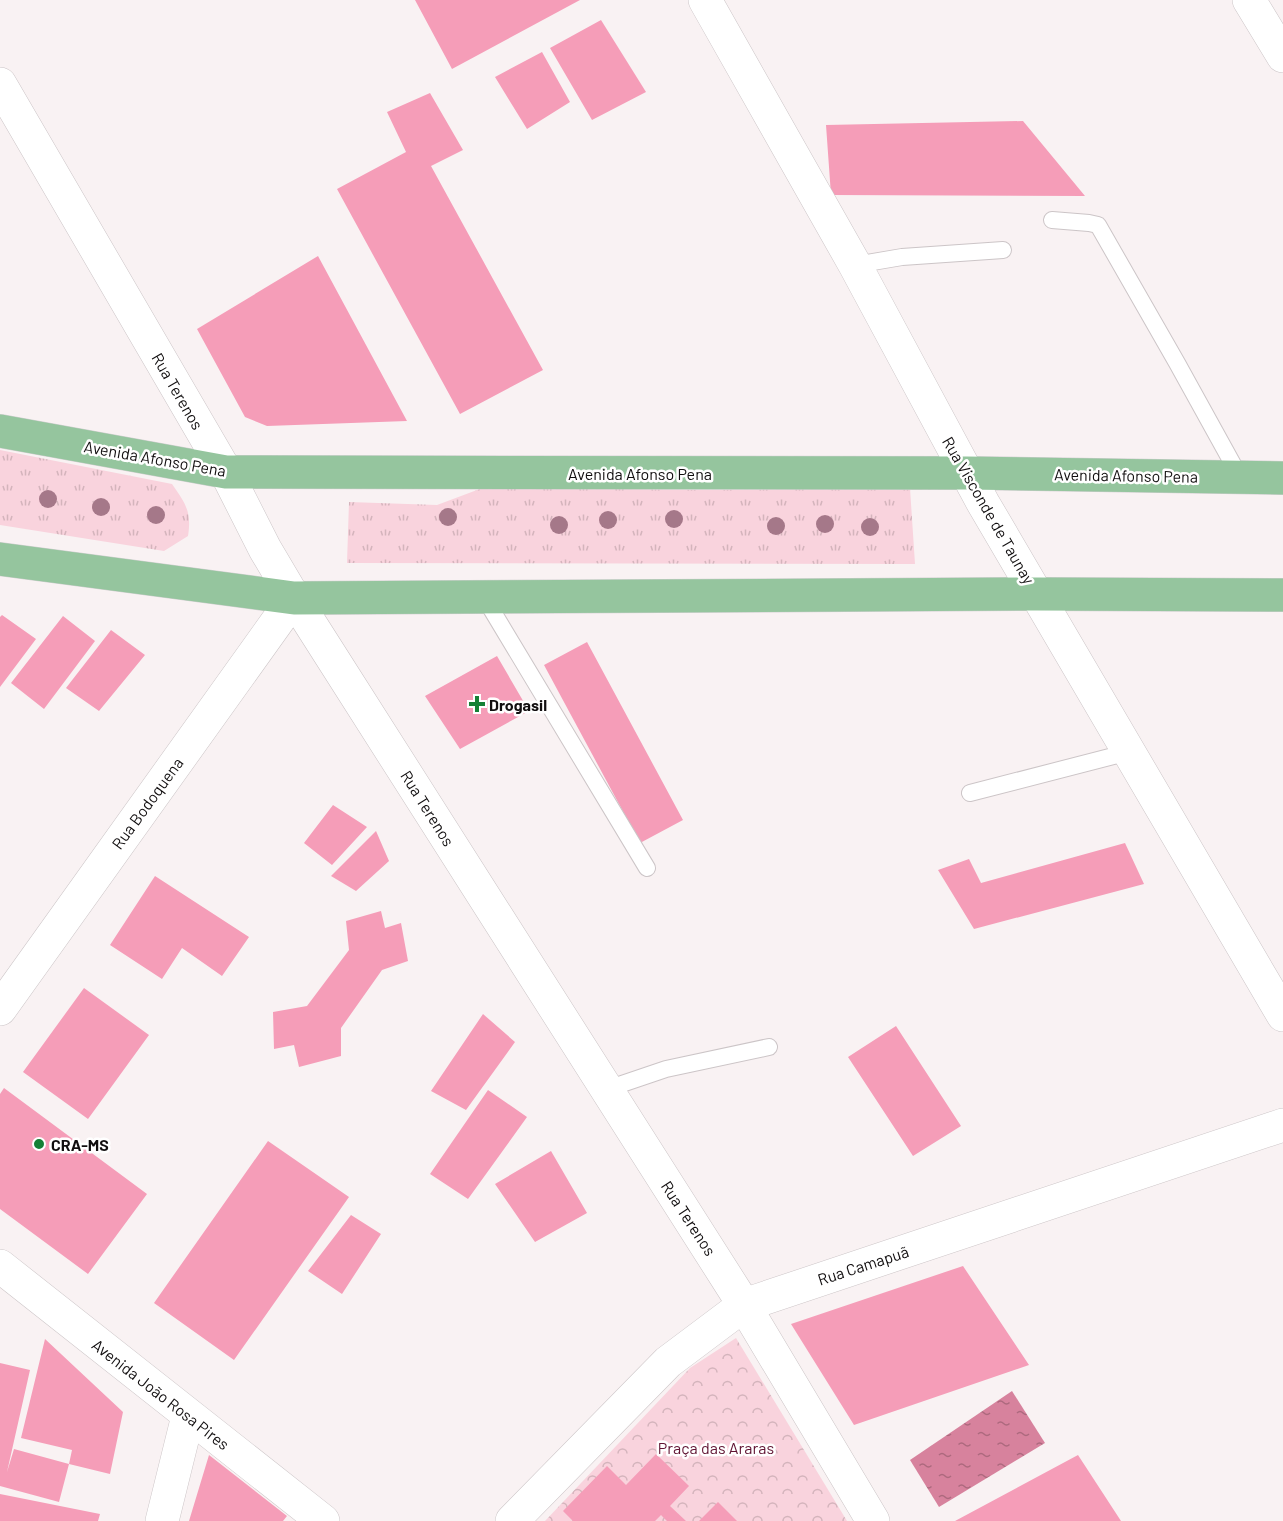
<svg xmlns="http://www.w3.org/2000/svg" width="1283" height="1521" viewBox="0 0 1283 1521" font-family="Barlow,sans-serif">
	<defs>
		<pattern id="grass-tufts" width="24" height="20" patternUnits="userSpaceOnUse" patternTransform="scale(1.5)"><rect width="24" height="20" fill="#f9d3dd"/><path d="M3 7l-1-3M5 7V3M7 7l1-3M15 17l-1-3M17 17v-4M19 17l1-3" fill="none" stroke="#d4b4bc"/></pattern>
		<pattern id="forest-crowns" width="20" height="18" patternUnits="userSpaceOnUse" patternTransform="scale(1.5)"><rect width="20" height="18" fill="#f9d3dd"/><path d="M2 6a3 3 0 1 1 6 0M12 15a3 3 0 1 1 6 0" fill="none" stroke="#d4b4bc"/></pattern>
		<pattern id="water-ripples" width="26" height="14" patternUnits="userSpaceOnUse" patternTransform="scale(1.5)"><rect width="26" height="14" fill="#d7829d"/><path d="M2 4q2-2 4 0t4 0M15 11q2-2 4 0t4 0" fill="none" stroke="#ad697e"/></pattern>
	</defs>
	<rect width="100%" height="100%" fill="#f9f2f3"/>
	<path fill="url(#grass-tufts)" d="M0 450 172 484C185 503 192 511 188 536L164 551 0 525Z
		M485 487 703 490 910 488 915 564 347 563 349 502 437 505Z"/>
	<path fill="url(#forest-crowns)" d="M736 1338 847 1521H545L690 1368Z"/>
	<path fill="url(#water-ripples)" d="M1012 1391 1045 1443 939 1507 910 1460Z"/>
	<path fill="#f59db8" d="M415 0H580L452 69Z
		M601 20 646 92 592 120 550 48Z
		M542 52 570 102 527 129 495 77Z
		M430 93 463 150 431 166 543 370 460 414 337 189 406 152 387 112Z
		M1023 121 1085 196 831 195 826 125Z
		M318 256 407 421 267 426 245 417 197 329Z
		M2 615 36 639 0 687V617Z
		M63 616 95 641 44 709 11 683Z
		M111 630 145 655 99 711 66 688Z
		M587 642 683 820 640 843 544 665Z
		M497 656 529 711 460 749 425 696Z
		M333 805 367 827 332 865 304 843Z
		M376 831 389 861 356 891 331 876Z
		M1125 843 1144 884 974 929 938 870 969 859 981 883Z
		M155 876 249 937 222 976 182 948 162 979 110 945Z
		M381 911 385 928 401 923 408 961 382 970 341 1028V1056L299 1067 294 1045 274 1049 273 1012 307 1006 349 950 346 921Z
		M84 988 149 1035 88 1119 23 1072Z
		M483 1014 515 1042 466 1110 431 1091Z
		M896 1026 961 1126 913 1156 848 1057Z
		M4 1088 147 1194 88 1274 0 1209V1094Z
		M488 1090 527 1117 468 1199 430 1174Z
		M268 1141 349 1197 234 1360 154 1303Z
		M551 1151 587 1213 535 1242 495 1184Z
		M351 1215 381 1234 342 1294 308 1271Z
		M963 1266 1029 1365 854 1425 791 1324Z
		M45 1339 123 1412 110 1474 69 1464 72 1450 21 1438Z
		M0 1363 30 1370 7 1472 14 1449 69 1464 59 1502 0 1486Z
		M656 1454 689 1486 670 1506 686 1521H667L661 1515 655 1521H573L563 1511 607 1466 626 1485Z
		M209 1455 287 1516 283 1521H189Z
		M1078 1455 1121 1521H955Z
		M0 1494 100 1514 98 1521H0Z
		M718 1502 737 1521H699Z"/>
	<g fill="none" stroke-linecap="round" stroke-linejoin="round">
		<defs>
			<path id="service" d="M1052 220 1089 223 1098 225 1177 363 1240 477
				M855 265 902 257 1003 250
				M484 597 647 868
				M970 793 1129 752
				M607 1089 666 1069 769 1047"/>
			<path id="minor" d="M705 0 855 265 983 503 1283 1015
				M1249 0 1283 56
				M0 84 226 472 265 549 294 598 744 1305 873 1521
				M0 1009 294 598
				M162 1521 188 1416
				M512 1521 668 1362 744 1305 1283 1125"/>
			<path id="tertiary" d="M0 1266 323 1521"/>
			<path id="primary" d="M0 431 226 472 967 473 1283 478
				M0 559 294 598 1037 594 1283 595"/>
		</defs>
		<use href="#service" stroke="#ccc5c7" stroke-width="18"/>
		<use href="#minor" stroke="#ccc5c7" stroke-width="34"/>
		<use href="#tertiary" stroke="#ccc5c7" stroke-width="34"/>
		<use href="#primary" stroke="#cfcfcf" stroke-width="34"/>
		<use href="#service" stroke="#fff" stroke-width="16"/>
		<use href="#minor" stroke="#fff" stroke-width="33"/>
		<use href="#tertiary" stroke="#fff" stroke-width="33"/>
		<use href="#primary" stroke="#95c59e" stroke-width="33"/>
	</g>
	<g fill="#a57889">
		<circle cx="48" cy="499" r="9"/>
		<circle cx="101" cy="507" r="9"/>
		<circle cx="156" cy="515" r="9"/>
		<circle cx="448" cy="517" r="9"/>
		<circle cx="674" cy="519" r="9"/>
		<circle cx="608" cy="520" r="9"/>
		<circle cx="825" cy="524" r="9"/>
		<circle cx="559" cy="525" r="9"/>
		<circle cx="776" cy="526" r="9"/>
		<circle cx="870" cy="527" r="9"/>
	</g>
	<g fill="#158036" stroke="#fff" stroke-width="2">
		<path d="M474 695h6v6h6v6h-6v6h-6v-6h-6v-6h6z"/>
		<circle cx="39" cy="1144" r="6"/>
	</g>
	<g text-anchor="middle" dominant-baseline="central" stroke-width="5" stroke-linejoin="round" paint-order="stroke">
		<g font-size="16" fill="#110e0f" stroke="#fff">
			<text transform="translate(178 391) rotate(60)">Rua Terenos</text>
			<text transform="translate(155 458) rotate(10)">Avenida Afonso Pena</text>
			<text x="640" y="473">Avenida Afonso Pena</text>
			<text transform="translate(1126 475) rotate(1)">Avenida Afonso Pena</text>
			<text transform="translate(989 510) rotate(60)">Rua Visconde de Taunay</text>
			<text transform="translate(147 803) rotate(-54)">Rua Bodoquena</text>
			<text transform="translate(428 808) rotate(58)">Rua Terenos</text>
			<text transform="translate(689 1218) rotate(57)">Rua Terenos</text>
			<text transform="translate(863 1265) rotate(-18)">Rua Camapuã</text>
			<text transform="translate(161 1394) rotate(38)">Avenida João Rosa Pires</text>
		</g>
		<g font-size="16" font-weight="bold" fill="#110e0f" stroke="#fff" text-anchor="start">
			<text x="489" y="704">Drogasil</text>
			<text x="51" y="1144">CRA-MS</text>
		</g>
		<g font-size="16" fill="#601433" stroke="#fff">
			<text x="716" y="1447">Praça das Araras</text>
		</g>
	</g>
</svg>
